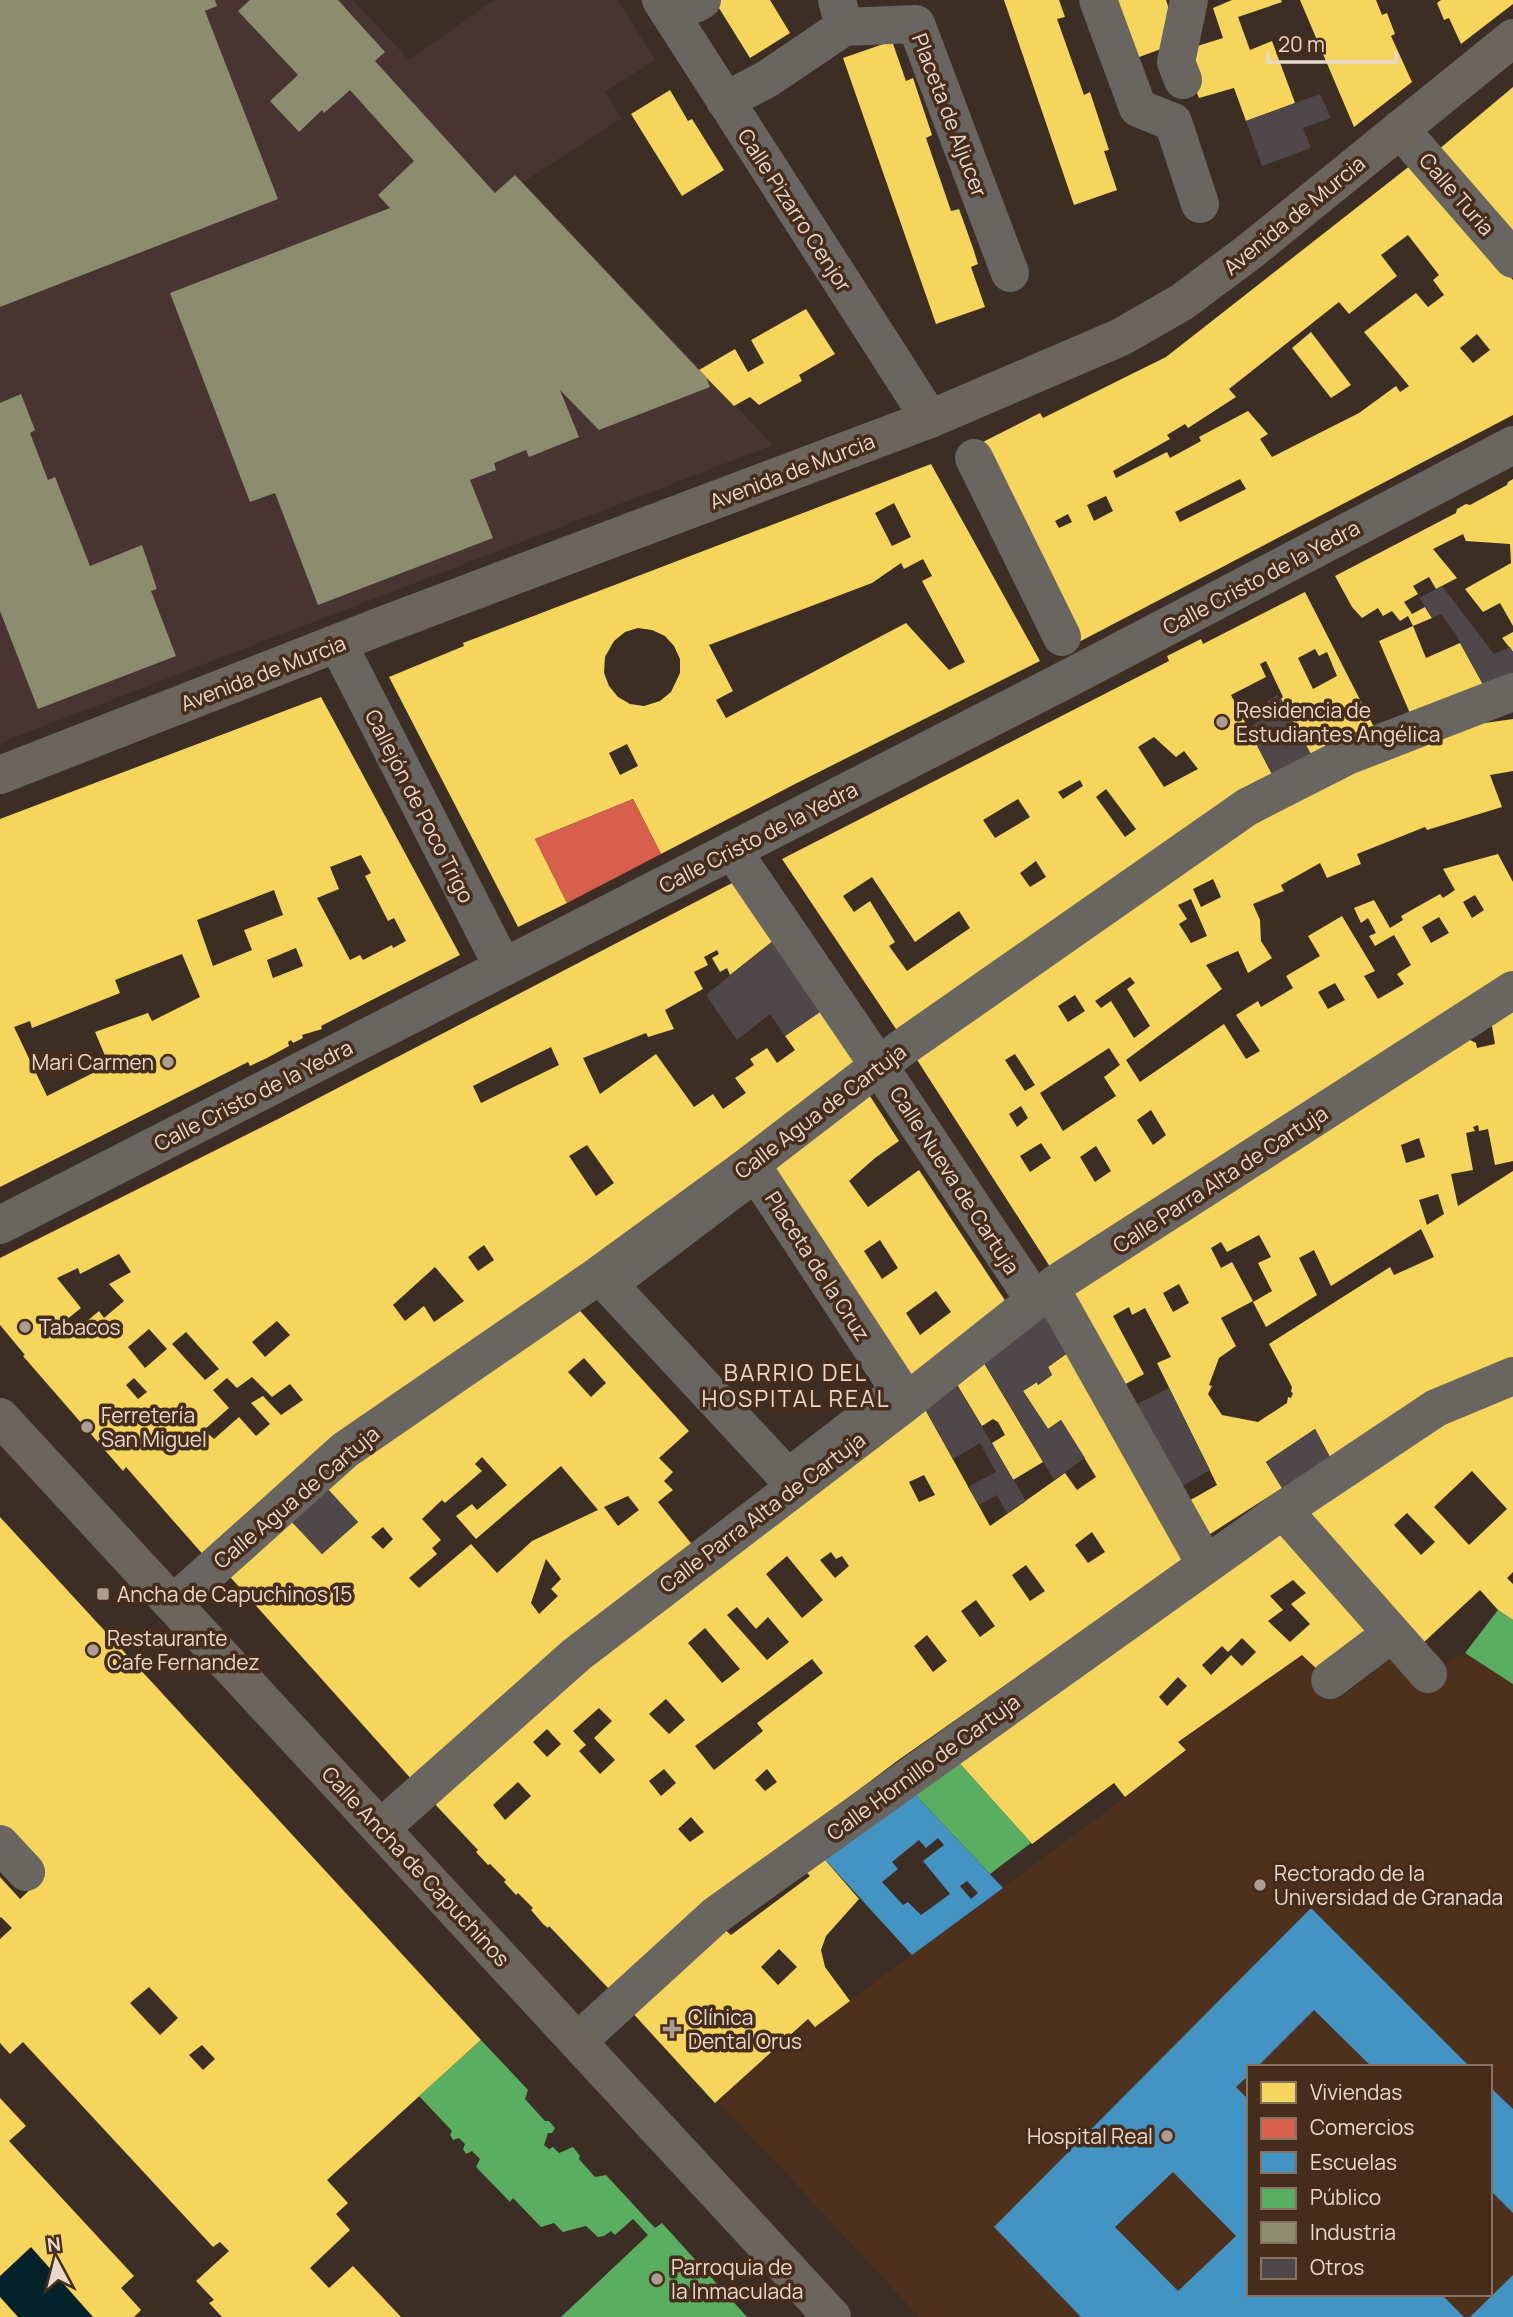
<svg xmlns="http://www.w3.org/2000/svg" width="1513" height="2317" viewBox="0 0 1513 2317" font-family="Manrope,sans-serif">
	<rect width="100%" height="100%" fill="#3c2e25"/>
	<path fill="#4d311c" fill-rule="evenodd" d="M1419 1636 1445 1662 1469 1652 1513 1681V2317H919L774 2160 717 2102 810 2019 817 2025 1188 1751 1181 1741 1304 1654 1321 1671 1339 1699ZM1249 2067H1490V2294H1249Z"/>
	<path fill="#483430" d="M0 0H353L409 60 494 0H618L655 60 605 92 622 118 523 182 773 445 0 743Z"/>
	<path fill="#05222a" d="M31 2247 93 2317H18L0 2297V2276Z"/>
	<path fill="#f6d55c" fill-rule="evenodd" d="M714 0H770L790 33 750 58Z
		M1004 0H1059L1065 17 1057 19 1084 95 1090 92 1109 150 1104 151 1117 190 1074 205Z
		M1110 0H1166L1180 42 1131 60Z
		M1232 0H1281L1282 2 1238 17 1250 50 1272 41 1295 103 1246 121 1234 88 1199 98 1193 83 1191 48 1223 38 1213 8Z
		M1300 0H1376L1382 15 1387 13 1395 34 1391 36 1412 82 1354 127Z
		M1441 0H1513V4L1461 44 1449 18 1444 20 1437 3Z
		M892 41 906 81 913 78 932 135 926 138 951 211 959 209 973 248 978 264 971 267 985 307 936 324 843 58Z
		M1513 87V236L1438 150Z
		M670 90 688 121 692 119 724 170 682 196 631 114Z
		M1411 165 1513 280V415L1077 643 977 445 1040 413 1043 418 1166 357ZM1408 235 1439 275 1433 280 1444 295 1428 307 1416 293 1364 332 1409 386 1400 392 1396 386 1359 413 1272 457 1260 439 1268 434 1248 411 1199 437 1201 441 1170 458 1167 452 1116 478 1113 471 1170 439 1167 435 1185 424 1188 428 1236 397 1229 389 1339 302 1349 314 1397 276 1381 255ZM1477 334 1490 350 1473 363 1460 348ZM1240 479 1246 489 1180 522 1175 512ZM1106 496 1113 511 1094 521 1087 505ZM1068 514 1072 522 1059 528 1055 521Z
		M806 309 835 354 799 375 802 381 759 405 750 397 734 406 699 370 735 349 748 372 764 363 751 340Z
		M1311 332 1351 385 1331 398 1292 348Z
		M931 464 1040 661 795 784 661 854 633 799 535 839 567 903 518 927 389 677 464 646 463 643ZM894 503 911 537 892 546 875 513ZM923 559 932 576 922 581 965 662 949 670 906 623 726 718 716 700 733 691 709 645 872 583 901 563 904 569ZM638 628 652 630 665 636 674 646 680 659V673L671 692 660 701 644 706 630 704 618 697 609 686 604 673 605 657 614 641 625 632ZM627 744 638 766 620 775 609 753Z
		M1513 479V626L1500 603 1483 612 1465 589 1511 563 1510 544 1466 541 1463 534 1433 549 1457 578 1436 589 1429 577 1413 586 1418 594 1404 602 1412 614 1425 607 1432 618 1413 626 1426 658 1460 643 1486 690 1412 718 1379 641 1413 626 1408 616 1400 621 1392 611 1383 616 1378 608 1362 618 1352 607 1335 576 1456 513 1457 509 1466 504 1470 505 1507 485 1508 482Z
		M1305 592 1376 731 1314 760 1281 699 1283 697 1266 661 1260 664 1266 677 1231 695 1275 780 902 1038 782 859 1169 661 1167 656 1201 639 1203 644ZM1315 649 1319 656 1327 652 1337 676 1313 689 1298 658ZM1154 737 1176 757 1184 751 1198 769 1164 787 1138 747ZM1080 780 1083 786 1063 799 1058 792ZM1106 789 1136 829 1125 837 1096 797ZM1018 799 1030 817 995 838 983 820ZM1036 861 1046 877 1030 887 1020 873ZM872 877 915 942 959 911 970 928 907 971 889 946 895 942 870 901 854 912 843 896Z
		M1513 632V652L1502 638Z
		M321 697 460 955 321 1026 322 1029 302 1035 303 1038 293 1043 291 1040 288 1042 289 1046 267 1058 250 1066 248 1062 0 1187V819ZM361 855 371 873 365 876 388 921 394 918 406 941 393 948 392 945 363 960 360 955 350 960 317 898 339 889 330 867ZM274 890 283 915 244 930 252 950 213 966 197 920ZM296 948 303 966 273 978 267 960ZM182 954 200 997 152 1021 148 1013 95 1032 109 1065 47 1096 14 1027 30 1021 32 1028 120 993 115 980Z
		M1513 719V771L1490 775 1502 807 1427 830 1425 827 1357 854 1361 864 1327 878 1320 863 1281 885 1284 891 1253 904 1260 920 1261 941 1272 958 1248 973 1238 951 1206 965 1222 989 1126 1060 1140 1082 1224 1024 1246 1059 1260 1051 1236 1015 1258 1001 1261 1007 1293 988 1286 976 1320 956 1308 936 1342 916 1375 971 1364 976 1378 999 1404 984 1397 974 1411 965 1394 935 1375 946 1369 936 1376 933 1368 918 1361 923 1354 908 1374 900 1390 928 1403 920 1401 916 1440 894 1443 898 1455 890 1443 869 1498 854 1513 882V977L1054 1273 912 1052 1259 809 1471 725ZM1213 879 1221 897 1201 907 1193 889ZM1475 895 1484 910 1472 918 1463 902ZM1191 899 1207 936 1191 943 1179 924 1187 919 1178 905ZM1439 917 1449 933 1431 943 1422 927ZM1130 977 1135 983 1127 989 1150 1026 1134 1038 1111 1001 1101 1008 1095 1001ZM1335 983 1345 1000 1328 1009 1318 992ZM1075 995 1085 1011 1068 1022 1058 1006ZM1109 1048 1120 1065 1104 1077 1116 1096 1063 1131 1040 1093ZM1015 1054 1035 1085 1025 1091 1005 1060ZM1021 1106 1028 1118 1017 1127 1009 1114ZM1151 1110 1166 1135 1153 1145 1137 1120ZM1041 1143 1051 1158 1030 1172 1020 1156ZM1096 1146 1111 1171 1095 1182 1080 1157Z
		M734 882 773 941 730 975 727 968 720 972 712 958 719 954 717 950 704 957 708 965 694 972 703 989 665 1010 674 1029 648 1037 646 1033 583 1058 600 1094 656 1054 694 1107 713 1094 723 1109 746 1093 735 1078 754 1065 750 1059 767 1048 777 1063 795 1050 785 1036 820 1012 858 1068 206 1558 126 1467 123 1471 23 1356 25 1355 0 1325V1258L280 1118ZM551 1047 559 1065 481 1103 473 1086ZM587 1145 614 1183 596 1196 569 1156ZM484 1245 494 1260 478 1271 468 1257ZM119 1254 131 1272 109 1284 124 1301 104 1318 99 1311 86 1322 91 1328 80 1337H72L61 1324 81 1308 57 1278 78 1268 80 1274ZM435 1267 464 1301 434 1322 424 1306 405 1321 393 1305ZM277 1321 290 1335 265 1357 252 1342ZM149 1329 167 1349 145 1368 128 1347ZM186 1332 219 1369 205 1380 172 1344ZM252 1377 272 1397 290 1384 303 1400 281 1415 263 1396 251 1403 270 1424 256 1436 239 1417 214 1439 204 1430 229 1408 213 1390 227 1378 237 1388ZM134 1378 147 1392 138 1399 126 1385Z
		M1513 1000V1161L1495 1165 1488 1129 1479 1131 1478 1125 1473 1127 1475 1131 1466 1133 1473 1170 1451 1174 1458 1206 1513 1171V1357L1480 1370 1330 1457 1315 1429 1266 1462 1282 1488 1207 1536 1187 1502 1217 1485 1157 1363 1171 1357 1145 1308 1132 1315 1129 1307 1113 1316 1144 1374 1122 1386 1066 1286 1470 1040 1476 1043 1477 1048 1495 1044 1490 1015ZM1419 1138 1425 1157 1406 1163 1401 1145ZM1438 1194 1444 1214 1427 1225 1419 1200ZM1421 1229 1434 1257 1394 1275 1390 1267 1269 1344 1292 1387 1291 1392 1293 1393 1291 1398 1288 1397 1287 1403 1258 1422 1222 1415 1208 1394 1212 1386 1209 1385 1219 1358 1236 1346 1221 1318 1253 1301 1232 1262 1221 1268 1211 1248 1221 1242 1227 1252 1259 1235 1271 1257 1258 1263 1272 1291 1253 1302 1266 1327 1317 1295 1299 1258 1314 1250 1331 1286ZM1179 1284 1189 1303 1173 1312 1163 1293Z
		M866 1090 899 1141 875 1158 849 1181 868 1207 919 1170 1010 1308 900 1391 756 1172ZM880 1240 898 1268 882 1279 864 1251ZM936 1291 951 1312 920 1335 906 1313Z
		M572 1302 689 1431 659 1458 673 1472 664 1481 673 1490 658 1502 694 1547 413 1781 223 1569 285 1514 322 1554 358 1522 324 1485ZM584 1358 606 1383 591 1397 568 1372ZM482 1457 507 1485 477 1510 472 1504 456 1516 476 1539 561 1466 598 1510 532 1541 497 1573 471 1544 419 1588 409 1578 437 1554 432 1548 441 1540 422 1519 442 1500 445 1503 482 1471 475 1464ZM628 1496 639 1510 618 1526 604 1507ZM383 1527 393 1539 383 1549 371 1537ZM546 1559 561 1579 551 1589 558 1596 539 1614 531 1603Z
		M1069 1352 1187 1558 897 1761 799 1835 610 1990 549 1926 548 1928 543 1924 531 1910 533 1908 518 1893 516 1895 504 1882 506 1880 490 1864 488 1865 476 1852 478 1850 431 1800 487 1747 921 1402 990 1526 1065 1473 1077 1490 1096 1477 1061 1420 1048 1429 1023 1391 1037 1382 1038 1385 1052 1375 1048 1367ZM924 1475 935 1495 919 1502 909 1482ZM1092 1532 1105 1552 1088 1563 1075 1545ZM831 1552 836 1559 842 1556 849 1566 835 1578 820 1560ZM787 1556 823 1600 802 1618 766 1574ZM1026 1565 1045 1591 1030 1601 1012 1575ZM976 1600 995 1626 980 1637 961 1611ZM737 1607 756 1629 768 1617 789 1642 767 1660 727 1615ZM705 1628 740 1669 722 1683 688 1643ZM927 1635 947 1661 933 1672 914 1646ZM812 1659 823 1673 757 1723 763 1731 714 1770 695 1746ZM666 1699 685 1720 669 1734 649 1714ZM599 1708 612 1721 594 1738 615 1760 600 1774 579 1751 586 1745 573 1731ZM547 1729 561 1744 547 1757 533 1742ZM664 1769 676 1783 661 1796 649 1781ZM767 1769 777 1782 765 1791 755 1780ZM518 1782 531 1796 505 1820 493 1805ZM691 1817 704 1832 690 1842 678 1829Z
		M981 1358 1043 1462 1013 1480 992 1443 1005 1435 998 1422 993 1419 982 1426 953 1378Z
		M1513 1383V1572L1507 1578 1513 1584V1620L1498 1610 1480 1590 1422 1644 1299 1513ZM1472 1471 1507 1509 1469 1545 1434 1507ZM1407 1513 1435 1542 1421 1555 1394 1525Z
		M0 1517 481 2040 327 2180 348 2203 336 2214 350 2230 310 2268 329 2288 353 2266 401 2317H222L209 2303 214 2300 196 2281 229 2251 220 2242 213 2247 23 2042 10 2054 0 2043V1939L12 1928 1 1917 0 1918V1877L20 1899 45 1876 0 1827ZM149 1987 178 2018 160 2035 130 2003ZM202 2045 215 2059 203 2070 189 2055Z
		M1280 1521 1375 1626 1320 1672 1302 1655 1178 1742 1186 1750 1125 1797 1114 1783 1032 1844 953 1756ZM1293 1580 1306 1593 1291 1604 1310 1624 1290 1642 1268 1621 1283 1610 1270 1596ZM1242 1638 1256 1652 1242 1666 1231 1655 1211 1675 1202 1665 1222 1646 1228 1652ZM1178 1677 1187 1686 1167 1706 1159 1697Z
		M820 1854 859 1899 826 1936 821 1950 825 1967 850 2001 815 2027 808 2019 715 2103 629 2009 723 1928 731 1935 810 1876 802 1868ZM779 1949 797 1967 778 1985 761 1967Z
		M0 2098 26 2126 9 2141 134 2276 121 2288 141 2310 134 2317H93L31 2247 0 2276Z
		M0 2297 18 2317H0Z"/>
	<path fill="#d6604d" d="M633 799 661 854 567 903 535 839Z"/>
	<path fill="#4393c3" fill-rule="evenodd" d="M910 1789 1003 1888 912 1955 820 1854ZM938 1838 944 1845 923 1861 950 1894 921 1915 908 1902 903 1905 882 1882 898 1869 892 1862 919 1840 926 1848ZM967 1881 978 1893 971 1899 960 1886Z
		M1311 1908 1470 2067H1372L1314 2010 1257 2067H1249V2075L1236 2087 1249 2100V2294H1441L1464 2317H1081L994 2227ZM1173 2172 1236 2236 1178 2291 1115 2227Z
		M1490 2087 1513 2109V2213L1490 2190Z
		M1513 2275V2317H1470Z"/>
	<path fill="#5aae61" d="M1498 1610 1513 1620V1684L1465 1653Z
		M953 1756 1031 1843 990 1874 910 1789Z
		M481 2040 528 2090 525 2099 545 2121H549L555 2128 552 2133H548L544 2145 549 2149 553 2147 559 2153 573 2147 580 2156 579 2159 595 2177 606 2175 655 2228 662 2223 747 2317H561L648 2235 633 2219 615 2235 611 2231 604 2236 598 2237 586 2226 563 2232 554 2223 541 2227 513 2198 510 2202 476 2167 480 2159 472 2151 466 2154 463 2149 465 2144 459 2138 453 2140 450 2135 452 2131 419 2096Z"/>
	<path fill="#8c8c6e" d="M0 0H215L217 6 205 11 278 199 0 307Z
		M250 0H338L385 52 375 61 495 193 515 175 699 370 706 377 710 387 599 430 560 390 579 437 529 457 526 450 494 463 496 470 470 480 493 538 318 605 275 493 250 502 170 293 390 208 378 195 414 161 350 90 324 113 322 110 299 132 270 101 298 75 238 11Z
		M21 394 35 430 30 433 48 480 55 477 90 566 142 545 157 589 151 591 176 656 38 709 0 611V403Z"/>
	<path fill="#4f4749" d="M1320 94 1331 118 1303 128 1311 148 1262 166 1246 121Z
		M1442 586 1494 654 1510 647 1513 652V678L1486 690 1455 633 1441 614 1432 618 1419 598Z
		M1277 695 1279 700 1281 699 1314 760 1275 780 1248 728 1269 715 1264 704Z
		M773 941 820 1012 785 1036 770 1014 737 1040 706 995Z
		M1045 1310 1069 1352 1048 1367 1052 1375 1038 1385 1037 1382 1023 1391 1048 1429 1061 1420 1085 1458 1054 1480 981 1358Z
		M953 1378 1026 1501 1007 1514 997 1495 979 1505 968 1487 996 1472 980 1443 953 1459 921 1402Z
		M1169 1388 1210 1470 1179 1488 1133 1406Z
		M1315 1429 1330 1457 1282 1488 1266 1462Z
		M324 1485 358 1522 322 1554 287 1517Z"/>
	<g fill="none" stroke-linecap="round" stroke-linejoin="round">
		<path stroke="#696560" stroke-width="38" d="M661 0 930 419
			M1098 0 1138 108 1173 122 1200 204
			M695 4 702 0
			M844 27 916 24 1010 273
			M1183 80 1176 62 1189 0
			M725 101 767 79 844 27 837 0
			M1400 129 1513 259
			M974 458 1062 637
			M338 644 503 967
			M732 850 879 1066 1035 1301
			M756 1172 900 1391 788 1478 608 1284Z
			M0 1225 1067 679 1513 445
			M1051 1289 1206 1565
			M1283 1510 1428 1674
			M173 1604 345 1450 592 1280 747 1167 902 1048 1247 807 1347 756 1513 692
			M1330 1680 1391 1634
			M381 1828 576 1655 904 1404 1057 1283 1513 990
			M0 1844 26 1872
			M578 2041 716 1915 1283 1510 1436 1408 1513 1376"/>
		<path stroke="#6c655c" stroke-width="38" d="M0 775 386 624 930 419 1121 337 1182 302 1249 252 1513 38
			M0 1417 832 2317"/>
	</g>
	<g fill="#ac9c92" stroke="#462d1b" stroke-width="2.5">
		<circle cx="1222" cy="722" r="7"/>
		<circle cx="168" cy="1062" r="7"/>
		<circle cx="25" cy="1327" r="7"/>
		<circle cx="87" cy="1427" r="7"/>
		<rect x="96" y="1587" width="14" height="14" rx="3.5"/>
		<circle cx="93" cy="1650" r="7"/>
		<circle cx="1260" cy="1885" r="7"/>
		<path d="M668.5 2018.5h7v7h7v7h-7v7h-7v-7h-7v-7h7z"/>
		<circle cx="1167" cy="2136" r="7"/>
		<circle cx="657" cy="2279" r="7"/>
	</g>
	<g text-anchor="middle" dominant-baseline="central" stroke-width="7" stroke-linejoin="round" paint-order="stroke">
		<g font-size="21" fill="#e9d8cd" stroke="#462d1b">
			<text transform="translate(950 115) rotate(69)">Placeta de Aljucer</text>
			<text transform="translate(1457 194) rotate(49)">Calle Turia</text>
			<text transform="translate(795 210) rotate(57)">Calle Pizarro Cenjor</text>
			<text transform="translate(1294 215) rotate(-39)">Avenida de Murcia</text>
			<text transform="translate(792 471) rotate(-21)">Avenida de Murcia</text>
			<text transform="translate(1261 577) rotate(-28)">Calle Cristo de la Yedra</text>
			<text transform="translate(263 673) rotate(-21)">Avenida de Murcia</text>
			<text transform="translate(420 806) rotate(63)">Callejón de Poco Trigo</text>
			<text transform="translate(758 837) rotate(-27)">Calle Cristo de la Yedra</text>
			<text transform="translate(253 1095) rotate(-27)">Calle Cristo de la Yedra</text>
			<text transform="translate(820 1111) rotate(-37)">Calle Agua de Cartuja</text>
			<text transform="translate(1220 1179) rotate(-33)">Calle Parra Alta de Cartuja</text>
			<text transform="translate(955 1180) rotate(57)">Calle Nueva de Cartuja</text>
			<text transform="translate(818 1266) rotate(57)">Placeta de la Cruz</text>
			<text transform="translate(296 1497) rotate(-40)">Calle Agua de Cartuja</text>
			<text transform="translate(762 1512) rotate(-37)">Calle Parra Alta de Cartuja</text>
			<text transform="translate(923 1767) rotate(-36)">Calle Hornillo de Cartuja</text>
			<text transform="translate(416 1866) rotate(47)">Calle Ancha de Capuchinos</text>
		</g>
		<g font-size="21" fill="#e9d8cd" stroke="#462d1b" text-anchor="start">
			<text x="1236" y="710">Residencia de<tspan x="1236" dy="24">Estudiantes Angélica</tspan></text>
			<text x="154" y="1062" text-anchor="end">Mari Carmen</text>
			<text x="39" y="1327">Tabacos</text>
			<text x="101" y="1415">Ferretería<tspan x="101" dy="24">San Miguel</tspan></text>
			<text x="117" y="1594">Ancha de Capuchinos 15</text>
			<text x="107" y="1638">Restaurante<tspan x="107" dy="24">Cafe Fernandez</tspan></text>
			<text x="1274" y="1873">Rectorado de la<tspan x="1274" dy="24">Universidad de Granada</tspan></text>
			<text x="688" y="2017">Clínica<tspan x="688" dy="24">Dental Orus</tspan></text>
			<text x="1153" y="2136" text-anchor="end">Hospital Real</text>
			<text x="671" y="2267">Parroquia de<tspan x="671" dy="24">la Inmaculada</tspan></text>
		</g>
		<g font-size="23" letter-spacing="2" fill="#e9d8cd" stroke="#462d1b">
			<text x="796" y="1372">BARRIO DEL<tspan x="796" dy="26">HOSPITAL REAL</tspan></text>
		</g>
	</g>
	<rect x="1247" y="2065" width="245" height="231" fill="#462d1b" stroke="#877162" stroke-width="2"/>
	<rect x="1261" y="2082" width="35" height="21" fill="#f6d55c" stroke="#877162" stroke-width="2"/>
	<text x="1310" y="2100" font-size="21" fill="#e9d8cd">Viviendas</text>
	<rect x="1261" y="2118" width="35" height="21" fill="#d6604d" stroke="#877162" stroke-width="2"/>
	<text x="1310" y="2135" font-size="21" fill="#e9d8cd">Comercios</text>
	<rect x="1261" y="2152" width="35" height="21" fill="#4393c3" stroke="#877162" stroke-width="2"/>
	<text x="1310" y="2170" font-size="21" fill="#e9d8cd">Escuelas</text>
	<rect x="1261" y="2188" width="35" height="21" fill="#5aae61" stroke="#877162" stroke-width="2"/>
	<text x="1310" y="2205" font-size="21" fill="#e9d8cd">Público</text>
	<rect x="1261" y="2222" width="35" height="21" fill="#8c8c6e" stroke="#877162" stroke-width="2"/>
	<text x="1310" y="2240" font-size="21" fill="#e9d8cd">Industria</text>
	<rect x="1261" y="2258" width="35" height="21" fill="#4f4749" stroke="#877162" stroke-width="2"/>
	<text x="1310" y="2275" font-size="21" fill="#e9d8cd">Otros</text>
	<g transform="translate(56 2261) rotate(353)" stroke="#462d1b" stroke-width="5" paint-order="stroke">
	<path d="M0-5L12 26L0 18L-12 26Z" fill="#e9d8cd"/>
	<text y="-10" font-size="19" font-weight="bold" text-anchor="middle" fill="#e9d8cd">N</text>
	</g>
	<path d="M1268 52v10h128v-10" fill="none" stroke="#e9d8cd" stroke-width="3.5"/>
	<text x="1278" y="52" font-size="21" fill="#e9d8cd" stroke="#462d1b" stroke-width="5" paint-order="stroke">20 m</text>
</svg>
